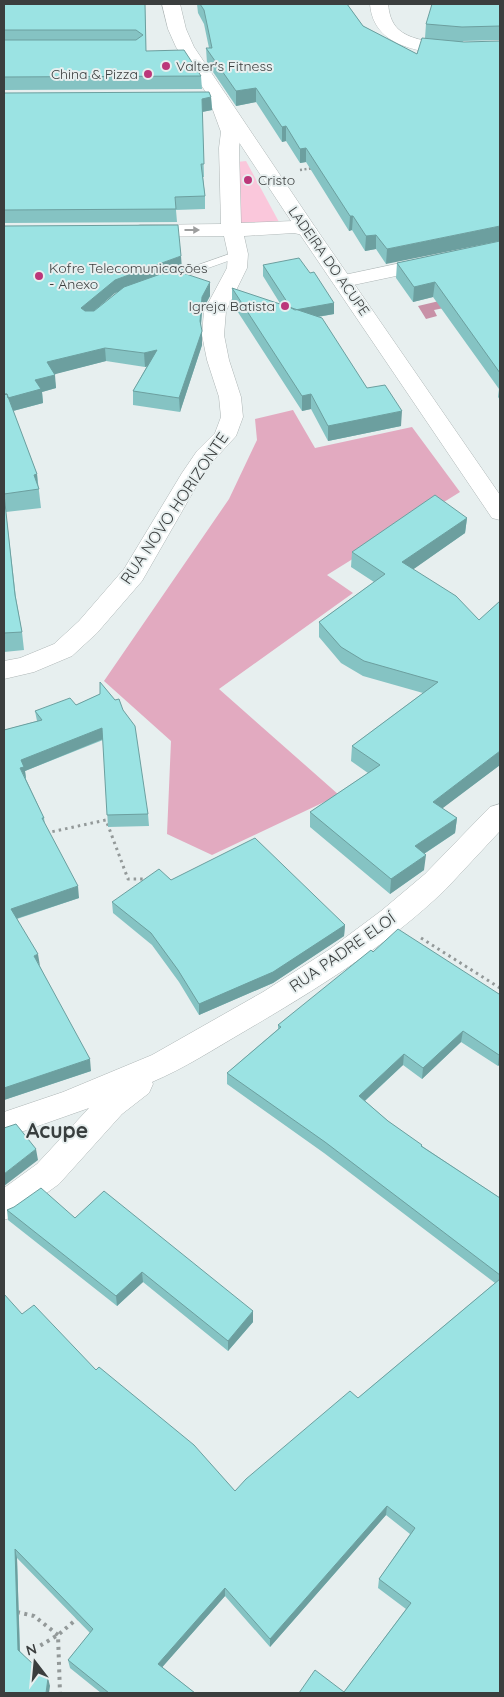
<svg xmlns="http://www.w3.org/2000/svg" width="504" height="1697" viewBox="0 0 504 1697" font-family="Quicksand,sans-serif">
	<rect width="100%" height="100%" fill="#e7efef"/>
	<path fill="#fac7db" d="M246 161 279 222 241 223 237 162Z"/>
	<path fill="#e2aac0" d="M293 410 315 448 412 427 460 492 327 575 353 593 219 689 339 795 212 855 167 834 171 741 104 681 229 499 257 440 255 419Z"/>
	<path fill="#c891a7" d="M473 293 479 301 434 310 437 316 426 319 418 306Z"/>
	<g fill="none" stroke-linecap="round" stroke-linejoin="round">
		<defs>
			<path id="service" d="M238 251 242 252 244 254 242 256 169 282H161L159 280 161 278Z"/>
			<path id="minor" d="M370 4H388C389 13 391 22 398 29 418 48 473 43 500 42V53C459 54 374 62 370 4Z
				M213 91 225 93 227 97 241 132 239 148 241 223 294 221 314 226 317 230 314 234 307 236 294 233 244 236 248 254 247 268 226 311 224 335 229 360 241 397 243 417 236 436 213 461 200 480 142 581 97 633 72 656 34 672 4 679V661L20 658 54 644 79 621 124 569 182 473 197 451 215 433 221 417 219 397 207 360 202 335 204 311 227 268 228 254 224 236 140 237 133 235 130 231 133 227 140 225 221 224 219 148 221 132 210 102 206 101 204 97 206 93Z
				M500 242V254L344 287 337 285 333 281 337 277 344 275Z
				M500 804V831C482 850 464 870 446 889 387 946 315 990 245 1031 214 1049 185 1068 152 1082L153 1084 149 1093 122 1114 59 1184 15 1216 4 1220V1188L37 1164 89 1108 4 1138V1112L63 1092 152 1055 263 992 330 949 381 911 425 874 490 807Z"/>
			<path id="tertiary" d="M162 4H180L186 29 194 47 317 230 500 495V520L492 518 297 230 176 47 168 29Z"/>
		</defs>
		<use href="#service" stroke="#aeb6b6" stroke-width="1"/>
		<use href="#minor" stroke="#aeb6b6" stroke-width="1"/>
		<use href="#tertiary" stroke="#aeb6b6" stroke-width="1"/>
		<path stroke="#939999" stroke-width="2.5" stroke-dasharray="2 2.5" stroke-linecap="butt" d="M300 170 314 168"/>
		<path stroke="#939999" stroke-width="3" stroke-dasharray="2.5 4" stroke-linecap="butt" d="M46 833 106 820 128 879H148
			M421 938 500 988"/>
		<path stroke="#939999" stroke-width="4" stroke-dasharray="3 4.5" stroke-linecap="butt" d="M17 1612 34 1616 58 1635 60 1693
			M21 1657 58 1635 79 1617"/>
		<use href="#service" fill="#fff" fill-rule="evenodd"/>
		<use href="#minor" fill="#fff" fill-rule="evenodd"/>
		<use href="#tertiary" fill="#fff" fill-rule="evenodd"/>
	</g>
	<path fill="#85c3c3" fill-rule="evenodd" d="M4 4H145L146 51 201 76 202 89 4 90Z
		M197 4H347L363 26 417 54 425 38 426 24 500 4V40L463 41 386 264 376 249 365 251 352 230 349 231 306 162 300 163 286 141 282 142 256 102 236 106 207 63 206 48H209L204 24 198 13Z
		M4 93 211 97 212 110 202 112 204 177H203L205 196V209L176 210 177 222 4 223Z
		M4 226 182 266 183 273 210 296 202 311 201 327 202 345 180 412 133 405V391L147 366 145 367 106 361 54 374 56 388 42 392 43 403 13 411 37 474 41 508 6 512 16 598 22 632 24 650 4 652ZM118 292 94 311 115 293Z
		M500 241V400L498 397 499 389 433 297 413 302 396 278 397 263Z
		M263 265 310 273 334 303V314L318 317 367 388 401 426 328 441 311 409 302 411 232 303V288L281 305 263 276Z
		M467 518 465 533 413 569 500 765 442 808 457 818 455 833 424 854V870L390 894 310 827V812L368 773 351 761 352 746 423 693 363 676 341 663 319 637V622L374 582 351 567 352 552Z
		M100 694 148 814 149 826 108 827 103 740 25 771 26 779 44 818 45 824 79 898 17 919 91 1071 4 1100V730L37 721 35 711 76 705Z
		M171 880 345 925 344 936 273 983 199 1015 179 982 152 945 113 913 112 902Z
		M373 952 499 994 500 993V1064L498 1066 461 1042 422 1079 403 1065 365 1101 388 1121 422 1146 500 1198V1693L344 1692 406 1609 378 1588 379 1579 410 1534 386 1515 270 1647 225 1596 162 1667 195 1693H101L70 1668 68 1660 90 1633 17 1558 20 1651 50 1686 4 1693 22 1314 96 1370 235 1491 358 1398 495 1283 324 1153 227 1084V1073L278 1029V1025Z
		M7 1210 75 1218 253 1322 228 1351 143 1282 117 1306 8 1220Z"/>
	<path fill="#6c9f9f" d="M256 88V102L236 106V91Z
		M211 97 212 110 202 112V99Z
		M286 126V141L282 142V127Z
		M306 148V162L300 163V149Z
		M350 216H353L352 230 349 231Z
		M500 226V241L386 264 387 249Z
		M376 235V249L365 251 366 236Z
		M181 256 182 269 115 293 82 321 81 308 115 280Z
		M210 282V296L202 311 200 335V321L202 297Z
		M435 282 433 297 413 302 414 287Z
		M334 303V314L292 321V310Z
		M202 331V345L180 412 179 398Z
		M105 348 106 361 48 376 47 362Z
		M157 350V364L145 367 144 353Z
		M55 375 56 388 42 392 43 403 9 412 7 399 35 380Z
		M311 394V409L302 411V396Z
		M402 411 401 426 328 441V426Z
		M37 474 38 490 34 475Z
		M467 518 465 533 401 578 402 562Z
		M102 728 103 739 25 771 26 779 20 768 21 760Z
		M500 751V765L431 817 433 802Z
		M457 818 455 833 413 861 415 846Z
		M426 855 424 870 390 894 391 879Z
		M78 886 79 898 12 920 11 909Z
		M345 925 344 936 273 983 199 1015V1004Z
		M38 954 40 966 34 956Z
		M463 1031 461 1042 422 1079 423 1068Z
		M404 1054 403 1065 358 1107 359 1096Z
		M499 1055H500V1064L498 1066Z
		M90 1059 91 1071 4 1100V1088Z
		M36 1149 38 1160 4 1186V1174Z
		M142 1272 143 1282 117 1306 116 1296Z
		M253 1311V1322L228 1351V1341Z
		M387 1506 386 1515 270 1647V1639Z
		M15 1549 17 1558 20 1658 18 1650Z
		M225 1588V1596L158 1672V1664Z
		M48 1678 50 1686 49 1693H46Z"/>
	<path fill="#9be3e3" stroke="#6c9f9f" d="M4 4H145L146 51 184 50 201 76 4 77V40H136L143 35 136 30H4Z
		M200 4H347L363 26 417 54 422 38 464 42 500 41V226L387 249 376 235 366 236 353 216H350L306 148 300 149 286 126 282 127 256 88 236 91 206 48H212L204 10Z
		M432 4H500V26L462 27 426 24Z
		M209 92 211 97 202 99 204 164H201L205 196 175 197 176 209 4 210V93Z
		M178 225 181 256 115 280 81 308 85 311H94L124 287 183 266V273L210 282 202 297 200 321 202 331 179 398 133 391 157 350 144 353 105 348 47 362 55 375 35 380 41 389 8 398 7 394H5L4 392V226Z
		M500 241V373L435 282 414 287 397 263Z
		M299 258 310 273 314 272 334 303 295 310 291 308 263 265Z
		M232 288 322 318 367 388 385 385 402 411 328 426 311 394 302 396Z
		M7 394 37 474 34 475 39 489 4 494 15 595 22 632 4 633V395Z
		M435 495 467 518 402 562 456 596 479 620 500 601V751L433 802 457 818 415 846 426 855 391 879 310 812 380 765 352 746 438 682 364 661 341 647 319 622 385 574 352 552Z
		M100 682 115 700 119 699 123 710 135 726 148 814 107 815 102 728 21 760 24 767 20 768 44 818H42L78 886 11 909 38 954 34 956 90 1059 4 1088V730L42 720 35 711 70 698 76 705 100 694Z
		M255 838 345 925 273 972 199 1004 178 970 151 933 112 902 159 869 171 880Z
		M398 929 499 994 500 993V1055H499L463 1031 423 1068 404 1054 359 1096 388 1121 422 1145 421 1146 500 1198V1275L325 1142 227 1073 281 1027 278 1025 371 950 373 952Z
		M16 1124 36 1149 4 1174V1128Z
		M41 1188 75 1218 104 1191 253 1311 228 1341 142 1272 116 1296 7 1210 14 1207Z
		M500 1279V1693H299L315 1670 344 1692 411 1603 379 1579 415 1528 387 1506 270 1639 225 1588 158 1664 195 1693H109L68 1660 93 1629 15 1549 18 1650 48 1678 46 1693H4V1294L22 1314 34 1305 96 1370 99 1367 194 1445 235 1491 246 1479 350 1391 358 1398Z"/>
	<defs><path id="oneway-solid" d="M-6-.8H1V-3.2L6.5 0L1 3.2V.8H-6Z" transform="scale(1.25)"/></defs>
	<use fill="#9d9e9e" href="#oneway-solid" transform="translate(192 230)"/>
	<g fill="#bc377a" stroke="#e7efef" stroke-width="2">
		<circle cx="166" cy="66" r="5"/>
		<circle cx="148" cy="74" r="5"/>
		<circle cx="248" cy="180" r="5"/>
		<circle cx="39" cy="276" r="5"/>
		<circle cx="285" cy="306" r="5"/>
	</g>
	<g text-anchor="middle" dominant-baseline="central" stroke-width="4" stroke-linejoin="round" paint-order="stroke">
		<g font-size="14" fill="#3b3e3e" stroke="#e7efef" text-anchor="start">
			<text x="176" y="66">Valter's Fitness</text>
			<text x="138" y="74" text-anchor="end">China &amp; Pizza</text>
			<text x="258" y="180">Cristo</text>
			<text x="49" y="268">Kofre Telecomunicações<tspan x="49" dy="16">- Anexo</tspan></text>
			<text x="275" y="306" text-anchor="end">Igreja Batista</text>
		</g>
		<g font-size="14" fill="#3b3e3e" stroke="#e7efef">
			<text transform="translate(329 261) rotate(55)">LADEIRA DO ACUPE</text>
		</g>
		<g font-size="16" fill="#3b3e3e" stroke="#e7efef">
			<text transform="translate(174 508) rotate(-56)">RUA NOVO HORIZONTE</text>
			<text transform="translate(342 952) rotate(-35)">RUA PADRE ELOÍ</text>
		</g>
		<g font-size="21" font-weight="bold" fill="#383e3e" stroke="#e7efef">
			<text x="57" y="1130">Acupe</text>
		</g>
	</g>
	<rect width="504" height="1697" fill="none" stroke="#3b3e3e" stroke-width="10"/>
	<g transform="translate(35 1662) rotate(344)" stroke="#e7efef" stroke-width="4" paint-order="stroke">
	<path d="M0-4L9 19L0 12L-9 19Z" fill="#3b3e3e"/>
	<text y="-8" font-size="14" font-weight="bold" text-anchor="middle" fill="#3b3e3e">N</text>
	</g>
</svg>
